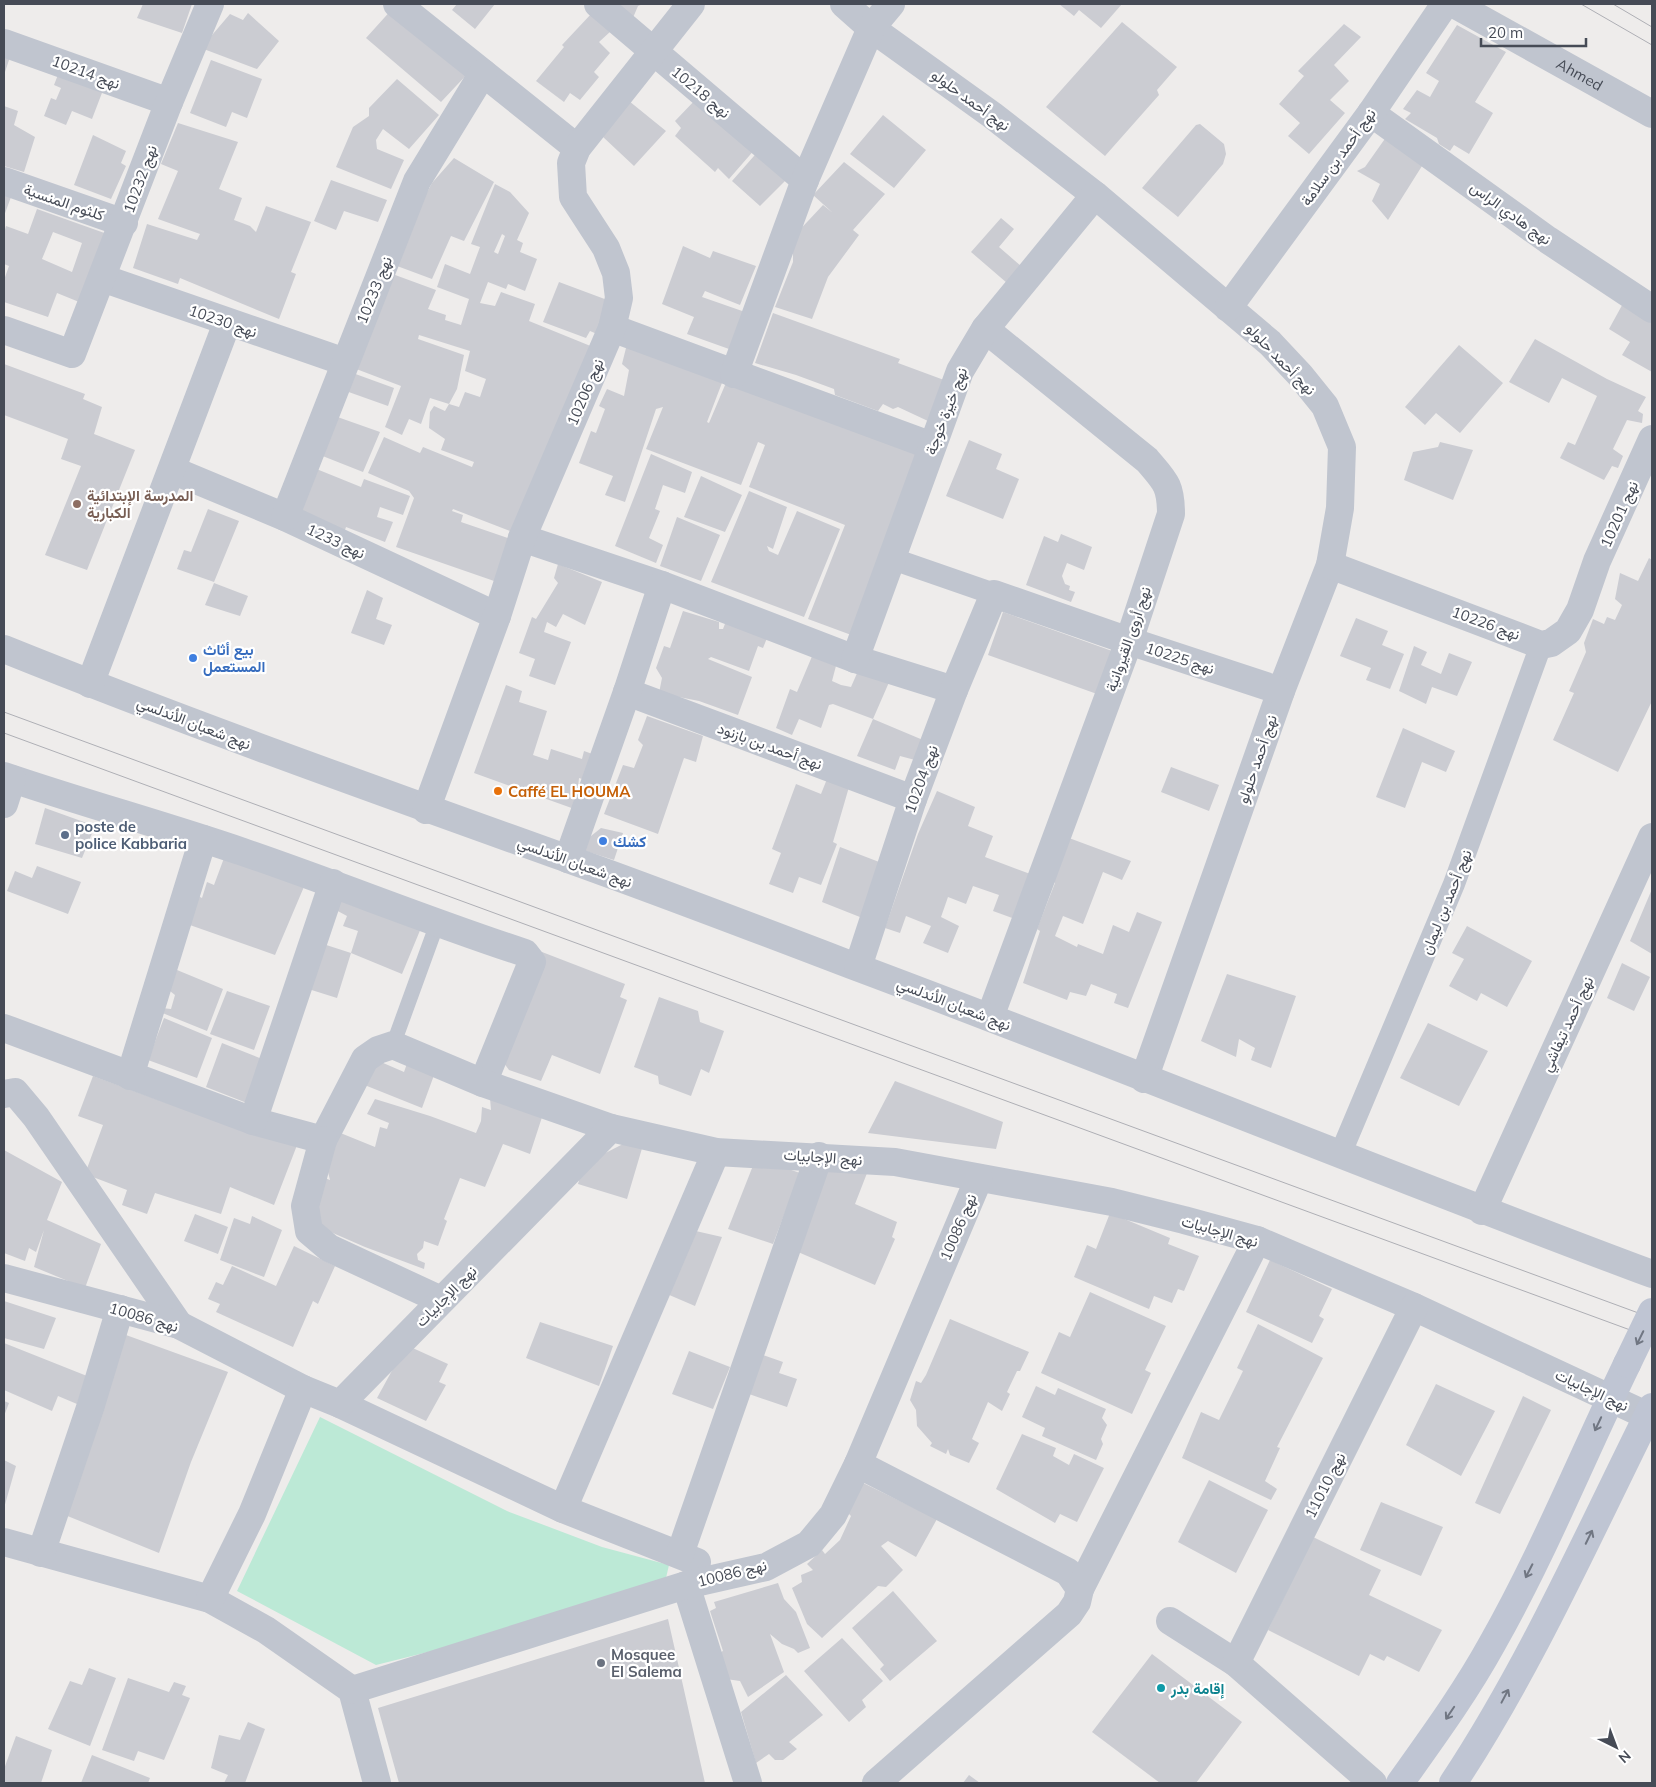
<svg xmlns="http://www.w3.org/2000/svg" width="1656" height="1787" viewBox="0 0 1656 1787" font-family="Mulish,Vazirmatn,sans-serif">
	<rect width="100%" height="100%" fill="#eeeceb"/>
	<path fill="#bce9d6" d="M320 1417 507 1511 602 1547 669 1565 666 1578 647 1597 376 1665 237 1591Z"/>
	<path fill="#cbccd2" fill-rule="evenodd" d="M143 4H192L182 33 137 18Z
		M457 4H495L475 29 452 10Z
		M614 4H643L638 6 632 20Z
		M1059 4H1122L1101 28 1079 10 1074 16Z
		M394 7 472 69 441 102 366 38Z
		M248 13 279 41 257 69 201 48 230 14 243 20Z
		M592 13 611 31 599 42 610 53 594 72 599 77 580 100 570 93 564 102 536 81 564 47 562 45Z
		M1122 22 1177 67 1157 90 1159 95 1105 156 1046 107Z
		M1344 24 1361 37 1334 65 1349 81 1330 100 1345 113 1309 154 1288 136 1300 123 1279 104 1304 76 1298 71Z
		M1457 25 1506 52 1475 102 1493 113 1469 154 1454 145 1450 151 1439 144 1437 138 1405 119 1411 113 1403 109 1417 90 1430 97 1439 81 1426 73Z
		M4 55 10 57 4 75Z
		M211 60 262 79 247 118 232 112 226 127 190 113Z
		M61 67 105 85 92 119 72 111 66 125 44 116 51 98 56 100 61 88 54 85Z
		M397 79 439 115 409 149 383 129 376 140 377 149 404 160 391 189 336 167 353 127 369 116V108Z
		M698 97 756 148 729 179 718 168 715 172 675 136 681 128 675 121Z
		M629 101 666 131 634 166 602 136Z
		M4 106 18 111 14 125 35 137 24 172 4 166Z
		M883 115 926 150 894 188 850 154Z
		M178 123 238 142 219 189 242 198 234 220 250 226 256 232 266 206 311 222 291 272 296 274 279 319 180 278 178 284 133 268 147 224 197 240 200 234 158 219 178 171 161 164Z
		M1200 124 1224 144 1226 154 1223 164 1178 217 1142 188 1196 125Z
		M1389 133 1427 158 1388 220 1372 201 1380 184 1357 171 1365 167Z
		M93 135 126 151 121 163 126 166 111 199 74 185Z
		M761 148 792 174 760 206 732 181Z
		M454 158 494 182 464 241 451 236 432 279 389 263 432 183Z
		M844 162 885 194 853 230 859 235 828 277 812 319 775 307 793 262V237L823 205 833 213 813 195Z
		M331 180 387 200 378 222 344 211 336 230 314 221Z
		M495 184 510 192 529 213 517 240 523 243 520 252 537 259 525 291 508 284 506 289 488 282 480 303 495 306 501 292 535 304 529 321 593 347 518 534 453 509 452 511 463 515 461 522 511 539 497 582 396 547 414 498 409 491 368 473 384 437 420 453 423 447 472 467 474 462 441 450 445 439 429 428 430 412 434 406 445 411 449 404 430 398 421 424 409 419 402 435 385 427 401 386 351 367 387 272 436 290 428 309 446 315 445 320 461 325 469 299 437 287 445 264 470 274 480 247 471 244ZM502 234 505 236 498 254 494 252ZM419 335 470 351 465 371 486 379 480 397 465 392 459 407 449 404 457 389 464 355 418 339Z
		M4 194 11 197 4 216Z
		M37 209 110 235 84 304 57 293 48 317 4 302V280L9 266 4 264V233L6 226 28 234ZM53 232 82 243 72 272 42 259Z
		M1001 218 1014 229 999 247 1021 266 1007 283 971 252Z
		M683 246 710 258 713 251 756 266 740 305 705 291 702 297 745 312 729 349 687 334 694 317 662 304Z
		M559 282 610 301 597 334 590 331 586 338 543 322Z
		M1626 298 1652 313V372L1622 355 1630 342 1609 329Z
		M773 313 900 359 898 363 944 380 928 421 898 407 893 409 883 404 878 411 835 395 834 389 796 375 755 363Z
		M1535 339 1607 379 1646 397 1638 411 1643 414 1642 423 1627 420 1613 449 1623 456 1618 468 1612 466 1604 480 1560 458 1568 442 1575 445 1597 396 1562 378 1549 403 1509 382Z
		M627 344 725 375 707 422 709 423 728 378 925 451 854 636 808 619 845 525 749 487 765 445 758 442 741 485 646 449 663 407 656 409 625 502 605 495 613 476 579 463 591 431 596 433 605 409 599 406 607 389 624 396 629 370 622 364Z
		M1459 345 1503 383 1460 433 1436 413 1425 425 1405 407Z
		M4 364 85 394 83 399 102 407 94 434 135 450 87 570 45 555 81 466 61 459 68 439 4 415Z
		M350 372 394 388 388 406 343 390Z
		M329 414 380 432 363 472 315 453Z
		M969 440 1002 454 996 469 1019 479 1003 519 946 496Z
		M1440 442 1473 450 1453 500 1404 480 1413 452 1438 447Z
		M651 454 692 472 685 493 663 485 655 509 660 511 649 538 663 545 656 563 615 546Z
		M314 468 361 487 364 479 410 496 403 515 380 507 377 517 393 522 385 542 346 527 344 533 296 516Z
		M701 476 742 495 725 532 684 517Z
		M749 491 787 507 773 549 767 546 769 551 778 555 797 511 840 529 804 617 711 582Z
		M208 509 239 521 214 582 177 569 184 550 191 552Z
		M677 517 720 535 701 581 660 566Z
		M1061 534 1092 547 1084 570 1067 563 1062 576 1065 584 1070 586 1069 590 1075 592 1071 602 1026 585 1044 536 1058 542Z
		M1649 558 1652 560V701L1618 772 1553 740 1574 693 1569 691 1586 652 1584 643 1593 619 1604 624 1607 617 1615 620 1622 605 1615 599 1620 573 1638 581Z
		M558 564 602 582 585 625 563 614 556 627 547 622 544 632 571 642 555 685 529 676 535 659 519 653 532 617 536 619 558 583 554 578Z
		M214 583 248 596 240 616 205 605Z
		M367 590 383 598 376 619 392 625 384 645 351 633Z
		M683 611 719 622V629H723L728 616 769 633 763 648 758 646 749 671 711 657 708 659 752 677 738 715 699 701 659 693 662 678 656 668 664 646 670 648Z
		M1003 612 1115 652 1097 694 988 655Z
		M1356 618 1388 631 1382 645 1404 654 1390 689 1366 680 1371 668 1340 656Z
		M1414 646 1427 652 1421 665 1441 674 1449 653 1472 662 1457 696 1432 687 1426 704 1399 691Z
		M813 654 837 662 832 681 841 685 851 687 858 671 890 680 873 719 833 704 829 705 821 728 799 719 792 735 776 728 790 689 797 692Z
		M506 685 522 691 519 702 547 711 533 755 548 760 551 749 582 759 584 751 601 757 592 782 579 778 577 797 580 811 474 773Z
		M647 716 703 736 696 762 684 758 658 834 604 814 623 765 634 768 643 745 638 740Z
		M873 719 923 740 915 760 900 756 895 770 857 756Z
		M1403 728 1455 751 1446 772 1422 762 1405 808 1376 797Z
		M1171 767 1219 785 1209 811 1161 792Z
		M827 779 849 787 833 842 837 844 821 885 799 877 793 893 769 884 781 853 772 849 796 784 821 794Z
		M937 791 975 807 968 826 993 836 985 857 1033 875 1015 919 993 911 999 895 973 886 966 904 948 897 941 917 959 926 948 953 923 943 931 926 906 916 900 933 885 928 918 834Z
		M45 808 95 826 82 858 35 844Z
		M601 828 623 833 614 860 576 848Z
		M1069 838 1131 861 1122 880 1103 872 1083 924 1063 916 1055 936 1077 947 1078 944 1103 954 1113 925 1129 932 1137 912 1162 922 1128 1008 1114 1003 1117 994 1091 984 1086 996 1070 992 1067 1000 1023 983 1040 931 1037 929 1055 883 1052 880Z
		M840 847 887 865 870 921 822 902Z
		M227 850 306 882 275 955 187 924 198 896 202 898 207 882 214 885Z
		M37 866 81 882 68 914 7 891 15 871 32 878Z
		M1652 889V954L1630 941Z
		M340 898 421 928 402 974 351 953 358 931 343 926 347 916 334 909Z
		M1467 926 1532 961 1507 1007 1481 993 1477 1001 1449 986 1464 959 1452 953Z
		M317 942 351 953 337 998 302 987Z
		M542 952 625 984 620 997 627 1000 600 1074 552 1055 541 1081 509 1070 501 1059Z
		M1622 963 1650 977 1634 1011 1607 998Z
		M170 970H177L223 989 207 1031 160 1012 162 1008 171 1009 175 995 170 991Z
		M1227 974 1296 996 1271 1068 1251 1060 1255 1048 1239 1039 1236 1057 1201 1041Z
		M227 991 270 1006 254 1050 210 1034Z
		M659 997 698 1011 700 1022 724 1031 709 1073 701 1069 691 1096 659 1084 658 1076 634 1067Z
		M164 1018 212 1038 197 1078 148 1060Z
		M1428 1023 1488 1051 1459 1106 1400 1078Z
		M222 1043 267 1061 252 1105 206 1087Z
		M410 1055 437 1067 422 1108 357 1082 374 1059 404 1072Z
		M93 1076 164 1102 299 1140 274 1205 230 1187 221 1214 155 1193 147 1214 122 1205 127 1190 85 1174 103 1125 78 1116Z
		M895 1081 1003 1122 996 1149 868 1133Z
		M490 1098 544 1111 530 1154 503 1144 485 1187 460 1178 444 1219 447 1221 438 1246 424 1241 423 1248 417 1254 418 1260 425 1263 424 1269 365 1247 326 1230 318 1224 317 1175 330 1180 326 1164 338 1132 375 1147 380 1127 387 1129 389 1123 367 1114 375 1099 430 1116 476 1133 481 1121 482 1107 491 1110Z
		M623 1144 643 1145 627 1199 578 1184 584 1164Z
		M4 1150 62 1182 47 1220 101 1244 85 1288 34 1267 44 1230 36 1252 29 1248 25 1261 4 1253Z
		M756 1158 800 1173 773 1244 728 1229Z
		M822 1165 869 1168 855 1204 897 1222 892 1237 895 1239 875 1285 791 1249Z
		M1110 1213 1170 1238 1168 1244 1199 1256 1184 1291 1178 1289 1172 1303 1154 1296 1149 1309 1074 1277 1087 1245 1096 1249Z
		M195 1214 228 1227 218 1254 184 1241Z
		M252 1216 282 1230 264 1277 220 1260 234 1218 250 1224Z
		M687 1229 722 1237 695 1306 660 1291Z
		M294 1246 335 1266 318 1304 313 1301 293 1347 216 1312 220 1304 208 1299 216 1282 223 1285 232 1266 276 1286Z
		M1270 1260 1332 1289 1319 1316 1324 1319 1312 1343 1246 1312Z
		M1090 1292 1166 1326 1145 1370 1151 1373 1132 1414 1041 1373 1059 1332 1070 1337Z
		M4 1301 56 1318 44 1349 4 1338Z
		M950 1319 1029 1352 1020 1371H1017L1007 1392 1010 1394 1002 1411 988 1402 972 1439 979 1443 969 1463 950 1455 948 1449 946 1454 930 1446 932 1443 917 1426 916 1410 910 1400 916 1381 921 1383 926 1375Z
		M540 1322 613 1346 599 1386 526 1358Z
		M1258 1324 1323 1358 1277 1447 1280 1448 1265 1481 1277 1489 1271 1500 1182 1458 1201 1412 1219 1420 1243 1371 1237 1368Z
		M126 1335 228 1372 191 1462 159 1553 65 1515Z
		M4 1343 87 1376 77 1404 58 1396 52 1411 4 1390Z
		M406 1345 448 1364 439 1382 446 1385 426 1421 377 1398Z
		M689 1351 730 1367 713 1409 672 1394Z
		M763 1355 783 1362 779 1373 797 1379 787 1407 749 1394Z
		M1436 1384 1495 1411 1461 1476 1406 1445Z
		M1036 1386 1055 1395 1058 1388 1106 1409 1102 1418 1107 1425 1101 1439 1103 1444 1096 1460 1042 1436 1045 1428 1022 1417Z
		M1523 1396 1551 1410 1500 1514 1475 1503Z
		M4 1401 9 1403 4 1416Z
		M1022 1434 1056 1448 1053 1456 1069 1465 1074 1454 1104 1468 1077 1522 1060 1514 1055 1523 996 1489Z
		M4 1460 16 1466 4 1508Z
		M1209 1480 1268 1510 1236 1573 1178 1542Z
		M859 1481 937 1519 916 1557 888 1541 881 1546 903 1570 886 1587 878 1586 822 1638 807 1624 792 1588 802 1582 801 1575 813 1570 807 1564 822 1550 825 1554 840 1540 851 1516 843 1508Z
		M1381 1502 1443 1527 1421 1576 1360 1550Z
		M1313 1537 1381 1570 1369 1595 1442 1630 1419 1672 1387 1656 1384 1661 1370 1654 1359 1676 1268 1630Z
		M778 1583 784 1599 796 1612 810 1648 798 1653 794 1649 782 1644 770 1634 784 1672 748 1697 740 1681 726 1679 717 1654 723 1651 710 1611 716 1608 714 1602Z
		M893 1591 937 1641 890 1681 880 1669 884 1665 852 1628Z
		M668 1619 705 1783H399L378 1708Z
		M842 1638 883 1681 862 1700 866 1707 849 1722 804 1671Z
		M1152 1654 1242 1722 1196 1783H1160L1092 1732Z
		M89 1668 116 1678 90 1746 48 1729 70 1681 82 1685Z
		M786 1675 823 1715 789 1742 797 1749 783 1760H775L769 1754 756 1763 741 1712Z
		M128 1678 169 1692 174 1682 186 1686 182 1695 190 1698 164 1760 138 1751 134 1761 102 1750Z
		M248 1722 265 1729 245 1783H224L228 1775 211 1768 219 1735 240 1740Z
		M16 1736 52 1750 41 1783H4V1769Z
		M92 1755 150 1778 148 1783H81Z
		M969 1775 980 1783H963Z"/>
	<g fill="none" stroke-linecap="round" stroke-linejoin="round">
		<path stroke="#c0c5cf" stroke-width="15" d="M393 1045 437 924"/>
		<path stroke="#c0c5cf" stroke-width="22" d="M893 559 994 594
			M1340 1155 1454 884 1541 645"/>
		<g stroke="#c0c5cf" stroke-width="28">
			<path d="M397 4 577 148"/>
			<path d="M598 4 805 180"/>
			<path d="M844 4 871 28 992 115 1095 195 1270 343 1300 375 1325 406 1342 447 1340 508 1330 565 1281 691 1144 1079"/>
			<path id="s1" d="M1454 4 1652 114"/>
			<path d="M4 43 169 102"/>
			<path d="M1371 113 1548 240 1652 309"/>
			<path d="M4 181 124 223"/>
			<path d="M102 278 345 362"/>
			<path d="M1228 308 1371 113 1445 4"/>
			<path d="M612 328 932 446"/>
			<path d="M985 329 1147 460C1165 481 1171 485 1171 514L1129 641 990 1017"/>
			<path d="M4 330 72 354 169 102 210 4"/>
			<path d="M734 374 805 180 871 28 891 4"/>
			<path d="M172 470 285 517 497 616"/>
			<path d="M285 517 417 181 483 73"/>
			<path d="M522 538 662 585 855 659 954 690"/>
			<path d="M1330 565 1541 645 1551 643 1568 631 1580 610 1597 561 1652 439"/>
			<path d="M4 649C190 724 379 791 568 859 663 893 757 929 851 965 1119 1065 1384 1174 1652 1274"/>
			<path d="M855 659 960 371 985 329 1095 195"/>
			<path d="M90 684 227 323"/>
			<path d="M627 692 913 799"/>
			<path d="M4 776C83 803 164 825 243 852 337 884 430 922 525 953L532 962 483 1083"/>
			<path d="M4 804 12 779"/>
			<path d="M426 810 497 616 522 538 612 328 619 298 616 273 606 248 573 197 571 163 577 148 691 4"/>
			<path d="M568 859 627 692 662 585"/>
			<path d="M858 967 913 799 954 690 994 594 1129 641 1281 691"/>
			<path d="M4 1028 253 1121 323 1140 365 1059 378 1050 393 1045 483 1083 611 1128"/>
			<path d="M130 1076 203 839"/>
			<path d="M4 1094 15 1092 36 1117 179 1325"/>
			<path d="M253 1121 333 883"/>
			<path d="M323 1140 305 1206 309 1231 329 1248 441 1300"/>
			<path d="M1482 1211 1652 837"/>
			<path d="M4 1278 179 1325 303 1389"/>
			<path d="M340 1404 563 1509 697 1562"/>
			<path d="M858 1464 1068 1572 1080 1589 1077 1602 1069 1614 876 1783"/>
			<path d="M563 1509 716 1152"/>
			<path d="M4 1542 210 1599 266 1630 352 1690 377 1783"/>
			<path d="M41 1553 91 1405 120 1309"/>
			<path d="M680 1554 819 1156"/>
			<path d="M686 1585 748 1783"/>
			<path d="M1080 1589 1257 1240"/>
			<path d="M210 1599 252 1514 303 1389 340 1404 611 1128 716 1152 895 1162 1112 1202 1184 1220 1257 1240 1414 1307 1648 1416"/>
			<path d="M1170 1621 1236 1663 1373 1783"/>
			<path d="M1236 1663 1414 1307"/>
			<path d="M352 1690 686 1585 766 1567 809 1544 833 1515 858 1464 979 1178"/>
		</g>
		<path stroke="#bfc5d3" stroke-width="28" d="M1400 1783C1432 1738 1465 1693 1492 1644 1543 1554 1582 1457 1627 1364
			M1453 1783C1531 1665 1589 1533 1652 1407"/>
		<path stroke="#aeafb5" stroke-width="1" d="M1581 4 1652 45
			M1613 4 1652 27
			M4 712 1652 1318
			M4 733 1652 1338"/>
		<path stroke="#bfc5d3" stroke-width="28" d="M1627 1364 1652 1312"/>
	</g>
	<defs><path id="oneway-shaft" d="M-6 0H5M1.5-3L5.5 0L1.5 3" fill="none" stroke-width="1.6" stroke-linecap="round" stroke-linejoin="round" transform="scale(1.25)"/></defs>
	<g stroke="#707682">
		<use href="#oneway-shaft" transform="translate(1640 1338) rotate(116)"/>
		<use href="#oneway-shaft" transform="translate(1598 1424) rotate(115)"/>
		<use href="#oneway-shaft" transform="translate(1589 1537) rotate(-64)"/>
		<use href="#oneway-shaft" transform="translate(1529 1571) rotate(117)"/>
		<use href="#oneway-shaft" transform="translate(1505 1696) rotate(-62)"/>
		<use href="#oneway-shaft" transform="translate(1450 1713) rotate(124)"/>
	</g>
	<circle fill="#8d6e63" stroke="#fff" stroke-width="2" cx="77" cy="504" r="5"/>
	<g fill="#3f7fe0" stroke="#fff" stroke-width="2">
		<circle cx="193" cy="658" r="5"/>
		<circle cx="603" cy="841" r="5"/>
	</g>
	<circle fill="#e8710a" stroke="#fff" stroke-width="2" cx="498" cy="791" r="5"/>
	<circle fill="#5c6f8a" stroke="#fff" stroke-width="2" cx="65" cy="835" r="5"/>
	<circle fill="#6b7280" stroke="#fff" stroke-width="2" cx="601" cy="1663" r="5"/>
	<circle fill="#0f9aa8" stroke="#fff" stroke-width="2" cx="1161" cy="1688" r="5"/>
	<g text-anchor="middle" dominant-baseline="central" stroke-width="4.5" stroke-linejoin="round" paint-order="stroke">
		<g font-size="15" fill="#464b56" stroke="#fff">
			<text transform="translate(86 72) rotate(20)">نهج 10214</text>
			<text stroke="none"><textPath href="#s1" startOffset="144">Ahmed</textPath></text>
			<text transform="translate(701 92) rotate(40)">نهج 10218</text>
			<text transform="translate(971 100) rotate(36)">نهج أحمد حلولو</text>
			<text transform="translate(1338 157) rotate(-54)">نهج أحمد بن سلامة</text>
			<text transform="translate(140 179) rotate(-70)">نهج 10232</text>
			<text transform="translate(64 202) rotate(19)">كلثوم المنسية</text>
			<text transform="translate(1511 213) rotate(36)">نهج هادي الراس</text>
			<text transform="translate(374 290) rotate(-68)">نهج 10233</text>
			<text transform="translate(223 321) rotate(19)">نهج 10230</text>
			<text transform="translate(1281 359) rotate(46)">نهج أحمد حلولو</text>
			<text transform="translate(585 392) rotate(-67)">نهج 10206</text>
			<text transform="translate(946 411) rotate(-69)">نهج خيرة خوجة</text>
			<text transform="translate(1619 514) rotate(-66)">نهج 10201</text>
			<text transform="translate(336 541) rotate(25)">نهج 1233</text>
			<text transform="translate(1486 623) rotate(20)">نهج 10226</text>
			<text transform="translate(1128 639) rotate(-71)">نهج أروى القيروانية</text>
			<text transform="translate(1180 658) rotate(18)">نهج 10225</text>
			<text transform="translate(194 723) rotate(21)">نهج شعبان الأندلسي</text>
			<text transform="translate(770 746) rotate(20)">نهج أحمد بن بازنود</text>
			<text transform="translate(1257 759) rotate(-71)">نهج أحمد حلولو</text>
			<text transform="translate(921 779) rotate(-70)">نهج 10204</text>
			<text transform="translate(575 862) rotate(20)">نهج شعبان الأندلسي</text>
			<text transform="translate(1446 902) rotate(-68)">نهج أحمد بن ليمان</text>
			<text transform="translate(954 1004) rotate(21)">نهج شعبان الأندلسي</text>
			<text transform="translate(1567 1024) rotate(-65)">نهج أحمد تيفاشي</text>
			<text transform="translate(823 1157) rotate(4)">نهج الإجابيات</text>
			<text transform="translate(958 1227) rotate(-67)">نهج 10086</text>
			<text transform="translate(1220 1231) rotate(16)">نهج الإجابيات</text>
			<text transform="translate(446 1296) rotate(-45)">نهج الإجابيات</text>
			<text transform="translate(144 1317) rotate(16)">نهج 10086</text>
			<text transform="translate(1592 1390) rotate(25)">نهج الإجابيات</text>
			<text transform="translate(1325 1485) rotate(-63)">نهج 11010</text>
			<text transform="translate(732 1573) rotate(-14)">نهج 10086</text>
		</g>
		<g font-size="15" font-weight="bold" fill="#785e54" stroke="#fff" text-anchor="start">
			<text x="87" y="495">المدرسة الإبتدائية<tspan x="87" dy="17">الكبارية</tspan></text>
		</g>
		<g font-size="15" font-weight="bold" fill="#366cbe" stroke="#fff" text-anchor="start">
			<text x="203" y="649">بيع أثاث<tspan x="203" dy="17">المستعمل</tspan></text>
			<text x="613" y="841">كشك</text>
		</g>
		<g font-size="15" font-weight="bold" fill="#c56008" stroke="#fff" text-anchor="start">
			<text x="508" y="791">Caffé EL HOUMA</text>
		</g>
		<g font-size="15" font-weight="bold" fill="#4e5e75" stroke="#fff" text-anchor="start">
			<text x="75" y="826">poste de<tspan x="75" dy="17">police Kabbaria</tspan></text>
		</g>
		<g font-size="15" font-weight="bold" fill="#5b616d" stroke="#fff" text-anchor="start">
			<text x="611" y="1654">Mosquee<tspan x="611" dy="17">El Salema</tspan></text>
		</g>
		<g font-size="15" font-weight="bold" fill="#0d838f" stroke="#fff" text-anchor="start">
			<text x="1171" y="1688">إقامة بدر</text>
		</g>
	</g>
	<rect width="1656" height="1787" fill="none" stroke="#464b56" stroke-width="10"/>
	<g transform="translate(1616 1747) rotate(138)" stroke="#ffffff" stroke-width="4" paint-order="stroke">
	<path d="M0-4L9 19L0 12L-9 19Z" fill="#464b56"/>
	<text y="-8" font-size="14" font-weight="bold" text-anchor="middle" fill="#464b56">N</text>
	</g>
	<path d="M1481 38v8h105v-8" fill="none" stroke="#464b56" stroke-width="2.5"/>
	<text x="1488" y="38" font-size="15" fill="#464b56" stroke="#ffffff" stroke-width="4" paint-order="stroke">20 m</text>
</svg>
